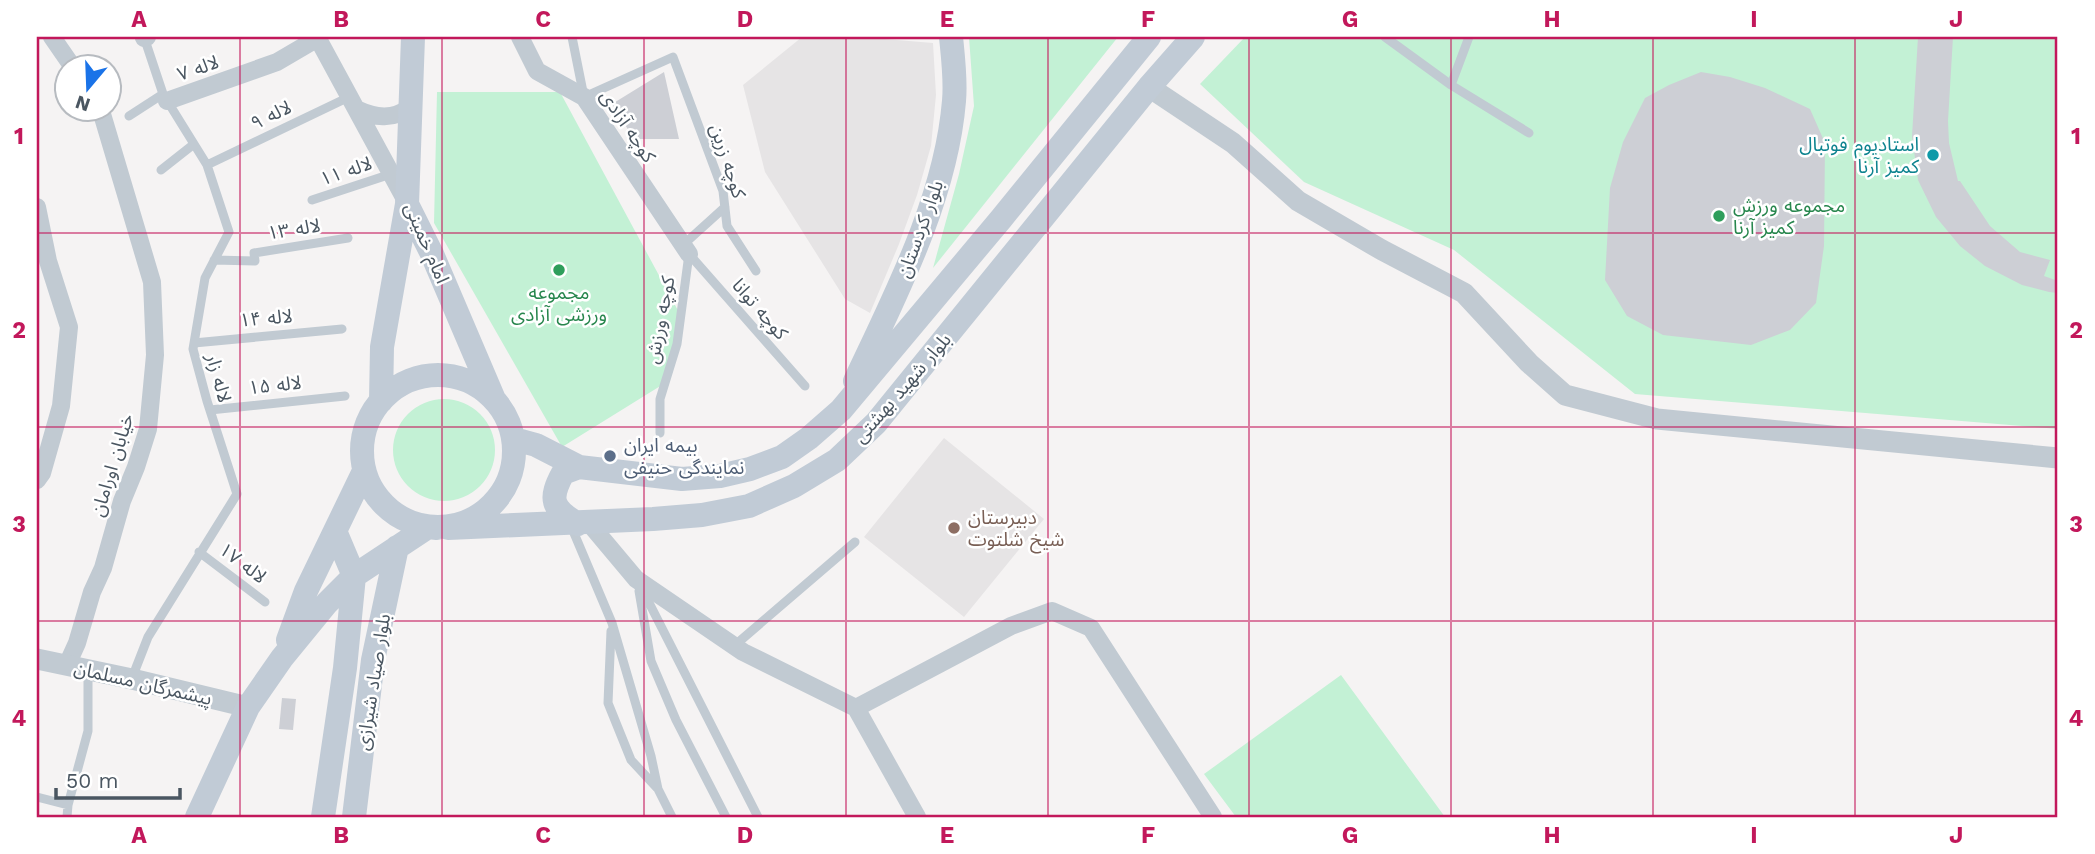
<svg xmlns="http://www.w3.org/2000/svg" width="2095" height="854" viewBox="0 0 2095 854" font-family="'Work Sans','Noto Sans Arabic',sans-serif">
	<rect width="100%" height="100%" fill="#f5f3f3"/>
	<path fill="#e6e4e5" d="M802 37H861L933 43 936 95 931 146 917 195 899 244 870 313 845 299 765 172 743 85Z
		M944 438 1044 519 964 617 864 537Z"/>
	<path fill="#c3f1d5" d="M969 37H1118L933 268 959 174 974 106Z
		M1245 37H2058V429L1635 394 1454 250 1304 182 1200 84Z
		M437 92H560L682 318 670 380 562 447 434 223Z
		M393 450a51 51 0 1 1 102 0a51 51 0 1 1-102 0Z
		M1341 675 1445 817H1236L1204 774Z"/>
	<path fill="#cdcfd5" d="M1918 37H1953L1948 121 1949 143 1958 181H1960L1990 226 2020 252 2050 260 2044 276 2058 281V293L2049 292 2022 285 1985 266 1960 246 1936 217 1918 180 1912 136Z
		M664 72 679 139H634L612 104Z
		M1701 72 1730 77 1765 88 1810 109 1825 143 1824 246 1816 303 1790 330 1751 345 1663 335 1627 316 1605 280 1610 188 1623 142 1645 98 1669 85Z
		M282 698 296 699 293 730 279 729Z"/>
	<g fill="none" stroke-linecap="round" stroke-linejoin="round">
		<path stroke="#c1cad2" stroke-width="9" d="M572 37 584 97 673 57 723 191 727 226 756 271
			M1385 37 1451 85 1529 133
			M1451 85 1469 37
			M129 116 163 94
			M207 165 349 97
			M161 170 194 144
			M312 200 391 174
			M683 245 725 207
			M689 254 805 386
			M214 260 255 261 254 253 348 238
			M194 343 342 329
			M210 410 345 396
			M660 433V399L677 344 689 254
			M571 526 612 623 651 756 658 789 672 817
			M199 552 265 602
			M640 585 758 817
			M639 591 651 661 676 720 726 817
			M611 631 608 703 631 760 657 788
			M734 646 855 542
			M132 678 148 637 237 494 207 401 193 349 205 278 229 232 207 165 163 94 144 37
			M37 797 68 805
			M67 817 68 805 88 731V671"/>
		<path stroke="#c1cad2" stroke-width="18" d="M52 37 72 66
			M317 37 406 201
			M520 37 537 71 584 97 689 254
			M144 38 147 37
			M167 101 277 62 318 38
			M356 109C373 117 394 121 409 107
			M37 207 48 261 69 327 61 406 42 473 37 480
			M589 523 636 579 743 652 856 708 1011 626 1052 611 1091 628 1213 817
			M67 665 77 643 92 592 103 568 122 501 136 467 148 429 155 355 152 282 102 114 98 108
			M856 708 917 817"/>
		<path stroke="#c1cad2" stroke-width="21" d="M1149 87 1233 143 1298 201 1382 250 1464 293 1529 363 1565 395 1657 419 2058 458
			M37 659 132 679 248 707"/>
		<path stroke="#c1cbd6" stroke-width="24" d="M413 37 407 204 432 254 493 397
			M362 451a76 76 0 1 1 152 0a76 76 0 1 1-152 0Z
			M855 381C896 294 946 198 954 101 956 80 953 57 951 37
			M381 401 382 347 407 204
			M514 439 536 445 579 467 682 479 720 476 750 469 782 457 809 438 841 410 1001 219 1149 37
			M578 524C551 508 549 499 563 473L579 467
			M448 528 653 519 702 515 749 506 794 486 837 460 876 423 1149 87 1193 37
			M288 640 306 591 364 471
			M197 817 248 707 282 658 327 603 354 576 428 527 437 528
			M323 817 345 668 354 576 335 531
			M354 817 373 660 397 547"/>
	</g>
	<path fill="none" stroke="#c2185b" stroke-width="2" stroke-opacity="0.55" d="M240 37V817M442 37V817M644 37V817M846 37V817M1048 37V817M1249 37V817M1451 37V817M1653 37V817M1855 37V817M37 233H2058M37 427H2058M37 621H2058"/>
	<circle fill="#0f9aa8" stroke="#fff" stroke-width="2.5" cx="1933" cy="155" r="7"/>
	<g fill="#2e9e5b" stroke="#fff" stroke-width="2.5">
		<circle cx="1719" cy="216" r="7"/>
		<circle cx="559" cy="270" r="7"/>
	</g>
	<circle fill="#5c6f8a" stroke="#fff" stroke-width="2.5" cx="610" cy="456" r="7"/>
	<circle fill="#8d6e63" stroke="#fff" stroke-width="2.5" cx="954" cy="528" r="7"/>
	<g text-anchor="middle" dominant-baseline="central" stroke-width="5" stroke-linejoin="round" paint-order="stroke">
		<g font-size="19" fill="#4a5661" stroke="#fff">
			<text transform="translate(198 68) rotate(-19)">لاله ۷</text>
			<text transform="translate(271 115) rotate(-26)">لاله ۹</text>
			<text transform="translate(628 126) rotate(56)">کوچه آزادی</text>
			<text transform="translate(728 161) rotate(72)">کوچه زرین</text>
			<text transform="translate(346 171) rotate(-19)">لاله ۱۱</text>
			<text transform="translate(294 229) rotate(-9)">لاله ۱۳</text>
			<text transform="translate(920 229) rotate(-70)">بلوار کردستان</text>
			<text transform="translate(427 243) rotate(67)">امام خمینی</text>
			<text transform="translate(760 309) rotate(49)">کوچه توانا</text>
			<text transform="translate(266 318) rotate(-5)">لاله ۱۴</text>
			<text transform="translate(660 320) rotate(-79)">کوچه ورزش</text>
			<text transform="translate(219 378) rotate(75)">لاله زار</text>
			<text transform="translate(275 385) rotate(-6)">لاله ۱۵</text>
			<text transform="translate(902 388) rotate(-49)">بلوار شهید بهشتی</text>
			<text transform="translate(112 465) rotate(-73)">خیابان اورامان</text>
			<text transform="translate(243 563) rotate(37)">لاله ۱۷</text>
			<text transform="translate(373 682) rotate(-81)">بلوار صیاد شیرازی</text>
			<text transform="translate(143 683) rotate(13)">پیشمرگان مسلمان</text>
		</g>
		<g font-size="19" fill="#0d838f" stroke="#fff" text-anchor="end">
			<text x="1919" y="144">استادیوم فوتبال<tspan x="1919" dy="22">کمیز آرنا</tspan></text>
		</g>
		<g font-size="19" fill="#27864d" stroke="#fff" text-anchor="start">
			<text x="1733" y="205">مجموعه ورزش<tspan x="1733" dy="22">کمیز آرنا</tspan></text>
			<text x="559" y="292" text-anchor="middle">مجموعه<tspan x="559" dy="22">ورزشی آزادی</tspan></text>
		</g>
		<g font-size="19" fill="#4e5e75" stroke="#fff" text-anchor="start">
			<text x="624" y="445">بیمه ایران<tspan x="624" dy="22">نمایندگی حنیفی</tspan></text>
		</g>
		<g font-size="19" fill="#785e54" stroke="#fff" text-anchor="start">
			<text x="968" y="517">دبیرستان<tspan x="968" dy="22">شیخ شلتوت</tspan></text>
		</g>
	</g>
	<rect width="2095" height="854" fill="none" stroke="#ffffff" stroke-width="77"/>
	<g transform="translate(88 88) rotate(199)"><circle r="33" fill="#ffffff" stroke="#b7bbc0" stroke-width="2"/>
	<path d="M0-5L12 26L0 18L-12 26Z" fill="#1a73e8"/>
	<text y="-10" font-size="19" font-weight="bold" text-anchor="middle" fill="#4a5661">N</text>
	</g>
	<path d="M56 788v10h124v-10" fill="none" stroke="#4a5661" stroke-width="3.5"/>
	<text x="66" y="788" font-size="21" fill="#4a5661" stroke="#ffffff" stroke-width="5" paint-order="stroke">50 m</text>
	<rect x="38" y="38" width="2018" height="778" fill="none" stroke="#c2185b" stroke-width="2.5"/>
	<g font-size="23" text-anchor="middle" font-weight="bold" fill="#c2185b">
		<text x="139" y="27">A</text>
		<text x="341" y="27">B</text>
		<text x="543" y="27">C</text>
		<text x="745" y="27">D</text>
		<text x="947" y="27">E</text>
		<text x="1148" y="27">F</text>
		<text x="1350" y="27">G</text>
		<text x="1552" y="27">H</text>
		<text x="1754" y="27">I</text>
		<text x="1956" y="27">J</text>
		<text x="19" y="144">1</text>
		<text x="2076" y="144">1</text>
		<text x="19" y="338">2</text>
		<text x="2076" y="338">2</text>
		<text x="19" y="532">3</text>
		<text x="2076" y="532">3</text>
		<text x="19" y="726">4</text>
		<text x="2076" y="726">4</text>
		<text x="139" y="843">A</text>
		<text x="341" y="843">B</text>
		<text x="543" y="843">C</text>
		<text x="745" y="843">D</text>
		<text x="947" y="843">E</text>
		<text x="1148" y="843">F</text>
		<text x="1350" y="843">G</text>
		<text x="1552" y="843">H</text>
		<text x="1754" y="843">I</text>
		<text x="1956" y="843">J</text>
	</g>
</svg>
